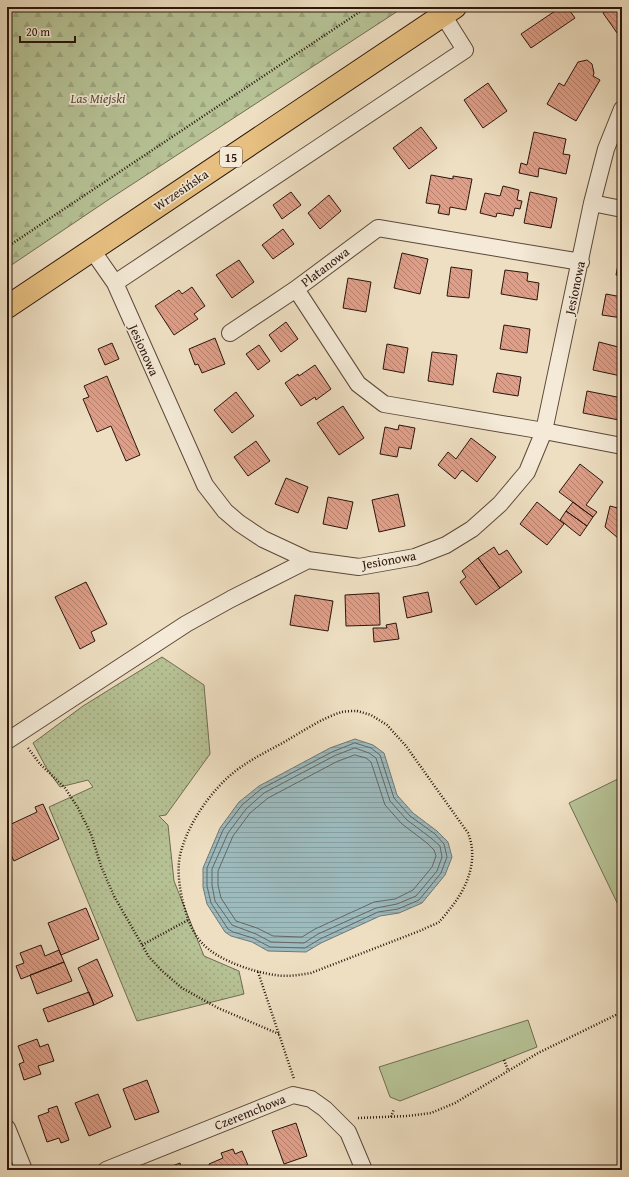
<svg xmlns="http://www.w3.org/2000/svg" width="629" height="1177" viewBox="0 0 629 1177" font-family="'Gentium Book Plus',serif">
	<defs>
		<pattern id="forest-firs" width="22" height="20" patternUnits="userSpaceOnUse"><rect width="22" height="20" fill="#b6c295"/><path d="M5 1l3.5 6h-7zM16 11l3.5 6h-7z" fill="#9da67f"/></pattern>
		<pattern id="park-dots" width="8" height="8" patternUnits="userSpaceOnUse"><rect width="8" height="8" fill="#b6c295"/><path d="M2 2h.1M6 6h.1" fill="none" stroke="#9da67f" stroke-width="1.8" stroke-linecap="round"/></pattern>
		<pattern id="water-rules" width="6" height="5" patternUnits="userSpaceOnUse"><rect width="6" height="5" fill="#9dbabd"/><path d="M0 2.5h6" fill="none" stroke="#879fa1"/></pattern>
		<pattern id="building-back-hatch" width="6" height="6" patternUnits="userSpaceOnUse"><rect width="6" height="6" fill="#df9e87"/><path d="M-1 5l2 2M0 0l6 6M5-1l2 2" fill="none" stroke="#b5806d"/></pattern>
	</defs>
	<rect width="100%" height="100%" fill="#eedfc2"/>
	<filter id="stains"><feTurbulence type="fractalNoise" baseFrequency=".005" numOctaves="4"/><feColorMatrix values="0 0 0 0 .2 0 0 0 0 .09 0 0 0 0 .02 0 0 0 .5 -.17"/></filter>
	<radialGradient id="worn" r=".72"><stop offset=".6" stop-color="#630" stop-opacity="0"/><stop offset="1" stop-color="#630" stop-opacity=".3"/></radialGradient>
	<path fill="url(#forest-firs)" stroke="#706c51" d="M7 7H404L108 200 7 268Z"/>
	<path fill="url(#park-dots)" stroke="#706c51" d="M162 657 204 685 210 754 166 815 159 816 168 825 174 881 204 956 239 971 244 994 137 1021 49 807 93 787 88 780 60 787 47 769 33 743 83 706Z"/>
	<path fill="#b6c295" stroke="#706c51" d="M622 777V913L569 803Z
		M528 1020 537 1047 400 1101 390 1097 379 1067Z"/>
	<path fill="url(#water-rules)" stroke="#6f7877" d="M355 739 373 745 384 753 397 795 413 813 437 831 448 842 452 857 445 875 422 903 399 913 380 916 321 943 306 952 268 951 252 942 231 936 225 932 207 904 203 887V868L220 828 239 802 259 786 330 748Z"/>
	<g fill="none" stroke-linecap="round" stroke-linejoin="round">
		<path stroke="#646865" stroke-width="1" d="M355 743 371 748 380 755 394 798 410 816 435 834 444 844 447 857 441 873 419 900 398 909 378 912 320 939 305 948 270 947 253 938 233 932 228 929 211 903 207 886V868L223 830 242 805 261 789 332 752Z
			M355 748 369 753 376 758 390 801 407 820 431 838 440 846 442 857 437 871 416 896 397 904 376 908 318 934 304 943 271 942 256 934 232 925 215 901 212 885V869L228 833 246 809 264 793 334 756Z
			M355 755 366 758 371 762 385 805 402 824 427 843 434 850 436 856 432 867 413 890 395 899 374 902 315 929 302 937 273 936 257 928 236 921 221 898 218 885V871L233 836 250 813 268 798 336 762Z"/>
	</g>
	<path fill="url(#building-back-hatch)" stroke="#2b150d" d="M561 7H567L575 18 531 48 521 34Z
		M612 7H622V40L603 13Z
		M587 60 592 64 594 73 593 76 600 80 576 121 547 104 559 83 564 86 578 62Z
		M488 83 507 111 483 128 464 100Z
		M421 127 437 148 409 169 393 148Z
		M534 132 566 139 563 154 570 155 566 174 539 168 538 177 519 173 521 163 527 165Z
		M431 175 453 179V176L472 179 466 210 450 207 449 215 438 213 440 205 426 203Z
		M503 186 519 190 517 200 522 201 520 209 515 208 513 216 497 213 496 217 480 213 485 193 500 196Z
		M291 192 301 205 282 219 273 205Z
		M530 192 557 198 551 228 524 223Z
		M329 195 341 211 320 229 308 213Z
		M283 229 294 244 273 259 262 245Z
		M622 244V276L616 275Z
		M402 253 428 259 420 294 394 288Z
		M239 260 254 282 232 298 216 275Z
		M451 267 472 270 469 298 447 296Z
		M505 270 528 273 527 281 539 283 537 300 501 294Z
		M348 278 371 282 366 312 343 308Z
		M192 287 205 306 194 314 198 319 174 335 155 306 179 290 182 294Z
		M606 294 622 297V318L602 315Z
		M286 322 298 339 281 352 269 335Z
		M504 325 530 329 527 353 500 349Z
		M215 338 225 364 202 373 198 364 195 365 189 349Z
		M599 342 622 348 621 376 593 370Z
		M112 343 119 359 105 365 98 349Z
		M387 344 408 348 404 373 383 369Z
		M259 345 270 361 258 370 246 354Z
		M432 352 457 355 453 385 428 381Z
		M315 365 331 389 316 400 315 397 301 406 285 383 298 374 299 376Z
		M497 373 521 377 518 396 493 392Z
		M107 376 140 455 126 461 111 426 97 432 83 399 89 397 84 386Z
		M587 391 622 398 619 420 583 413Z
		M236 392 254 416 232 433 214 410Z
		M343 406 364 438 339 455 317 423Z
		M399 425 415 428 411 449 399 447 397 457 380 454 385 427 398 430Z
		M471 438 496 457 477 482 462 470 455 479 438 465 448 452 456 459Z
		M256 441 270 461 248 476 234 457Z
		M580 464 603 482 586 505 597 512 593 517 559 492Z
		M286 478 308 487 298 513 275 504Z
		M398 494 405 526 379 532 372 500Z
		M328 497 353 502 347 529 323 524Z
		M537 502 564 524 547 545 520 524Z
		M573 502 593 517 587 526 566 511Z
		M610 506 622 509V521L618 538 605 527Z
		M566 511 587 526 580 536 560 520Z
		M494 547 499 555 507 550 522 572 500 588 478 558Z
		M478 558 500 588 476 605 460 582 466 577 462 571Z
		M86 582 107 624 91 632 95 641 80 649 55 597Z
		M428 592 432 612 407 618 403 597Z
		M379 593 380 625 346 626 345 595Z
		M295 595 333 601 328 631 290 625Z
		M396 623 399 639 374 642 373 628H387L386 625Z
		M43 804 59 839 14 861 7 847V826L37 812 35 807Z
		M86 908 99 939 61 955 48 923Z
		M41 945 45 956 59 950 64 962 21 979 16 966 24 963 20 953Z
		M97 959 113 996 94 1005 78 968Z
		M64 962 72 981 37 994 30 975Z
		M89 992 94 1005 48 1022 43 1009Z
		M37 1039 40 1047 48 1044 54 1061 38 1066 41 1074 24 1080 19 1064 24 1062 18 1046Z
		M147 1080 159 1112 135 1120 123 1089Z
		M98 1094 111 1127 89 1136 75 1103Z
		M57 1106 69 1140 61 1143 59 1138 47 1142 38 1116 49 1112 48 1109Z
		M296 1123 307 1156 284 1164 272 1131Z
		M233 1149 235 1154 242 1151 250 1170H211L209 1164 223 1158 221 1153Z
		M180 1163 182 1170H162Z"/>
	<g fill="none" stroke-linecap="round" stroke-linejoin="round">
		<defs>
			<path id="street" d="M592 203 622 209
				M92 250 115 283 205 485 225 511 239 523 263 539 308 560 359 567 415 557 446 545 472 529 500 504 527 472 544 431 592 203 606 149 622 109
				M581 262 378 228 296 289 358 384 384 404 544 431 622 446
				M115 283 465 50 443 15
				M230 333 296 289
				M7 741 186 624 231 599 308 560
				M7 1128 24 1170
				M106 1170 293 1095 311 1099 325 1109 348 1132 364 1170"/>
			<path id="primary" d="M7 307 455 7"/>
		</defs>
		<use href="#street" stroke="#5c483a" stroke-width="18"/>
		<use href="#primary" stroke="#2b150d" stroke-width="24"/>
		<path stroke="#2b150d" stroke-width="2.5" stroke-dasharray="1 2" stroke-linecap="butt" d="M7 247 367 7
			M357 711 371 715 387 725 406 746 468 833C479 860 467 889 449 910 446 914 442 919 439 922 434 925 427 927 422 930L311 973C299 975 287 977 275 975 253 972 217 960 202 943 191 931 187 917 183 902 179 886 176 865 182 848 191 818 217 782 244 765 257 756 272 749 286 741 303 731 324 717 342 712 347 711 353 711 357 711Z
			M28 748 40 764 65 788 78 808 91 834 101 866 114 896 149 957 161 970 182 988 218 1008 279 1034
			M142 945 188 920
			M258 972 294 1079
			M504 1060 508 1070
			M391 1117 394 1109
			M358 1118 407 1116 431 1113 455 1103 538 1053 622 1012"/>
		<use href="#street" stroke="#f4ead7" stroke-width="16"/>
		<use href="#primary" stroke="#e7c081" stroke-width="22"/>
	</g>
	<g text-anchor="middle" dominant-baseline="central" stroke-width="3.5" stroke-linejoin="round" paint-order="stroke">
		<rect fill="#f4ead7" stroke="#67554a" stroke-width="1" x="220" y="147" width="22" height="20" rx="3"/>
		<g font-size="12" font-weight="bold" fill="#2b150d">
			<text x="231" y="157">15</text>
		</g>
		<g font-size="13" font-style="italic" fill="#554936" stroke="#f4ead7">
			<text x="98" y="98">Las Miejski</text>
		</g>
		<g font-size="13" fill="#2b150d" stroke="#f4ead7">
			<text transform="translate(181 190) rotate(-34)">Wrzesińska</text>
			<text transform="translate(325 267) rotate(-37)">Platanowa</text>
			<text transform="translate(575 288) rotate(-78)">Jesionowa</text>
			<text transform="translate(144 350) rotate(66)">Jesionowa</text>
			<text transform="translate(389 560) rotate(-10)">Jesionowa</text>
			<text transform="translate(250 1112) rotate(-22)">Czeremchowa</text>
		</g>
	</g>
	<rect width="629" height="1177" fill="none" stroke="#eedfc2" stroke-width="24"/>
	<rect x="8" y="8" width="613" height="1161" fill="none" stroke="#2b150d" stroke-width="2"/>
	<rect x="12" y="12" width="605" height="1153" fill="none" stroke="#2b150d"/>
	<path d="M20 36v6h55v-6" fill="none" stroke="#2b150d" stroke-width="2"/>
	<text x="26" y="36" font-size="12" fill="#2b150d" stroke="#f4ead7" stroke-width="3" paint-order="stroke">20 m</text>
	<rect width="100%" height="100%" filter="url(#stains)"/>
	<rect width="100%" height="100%" fill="url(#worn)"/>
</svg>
